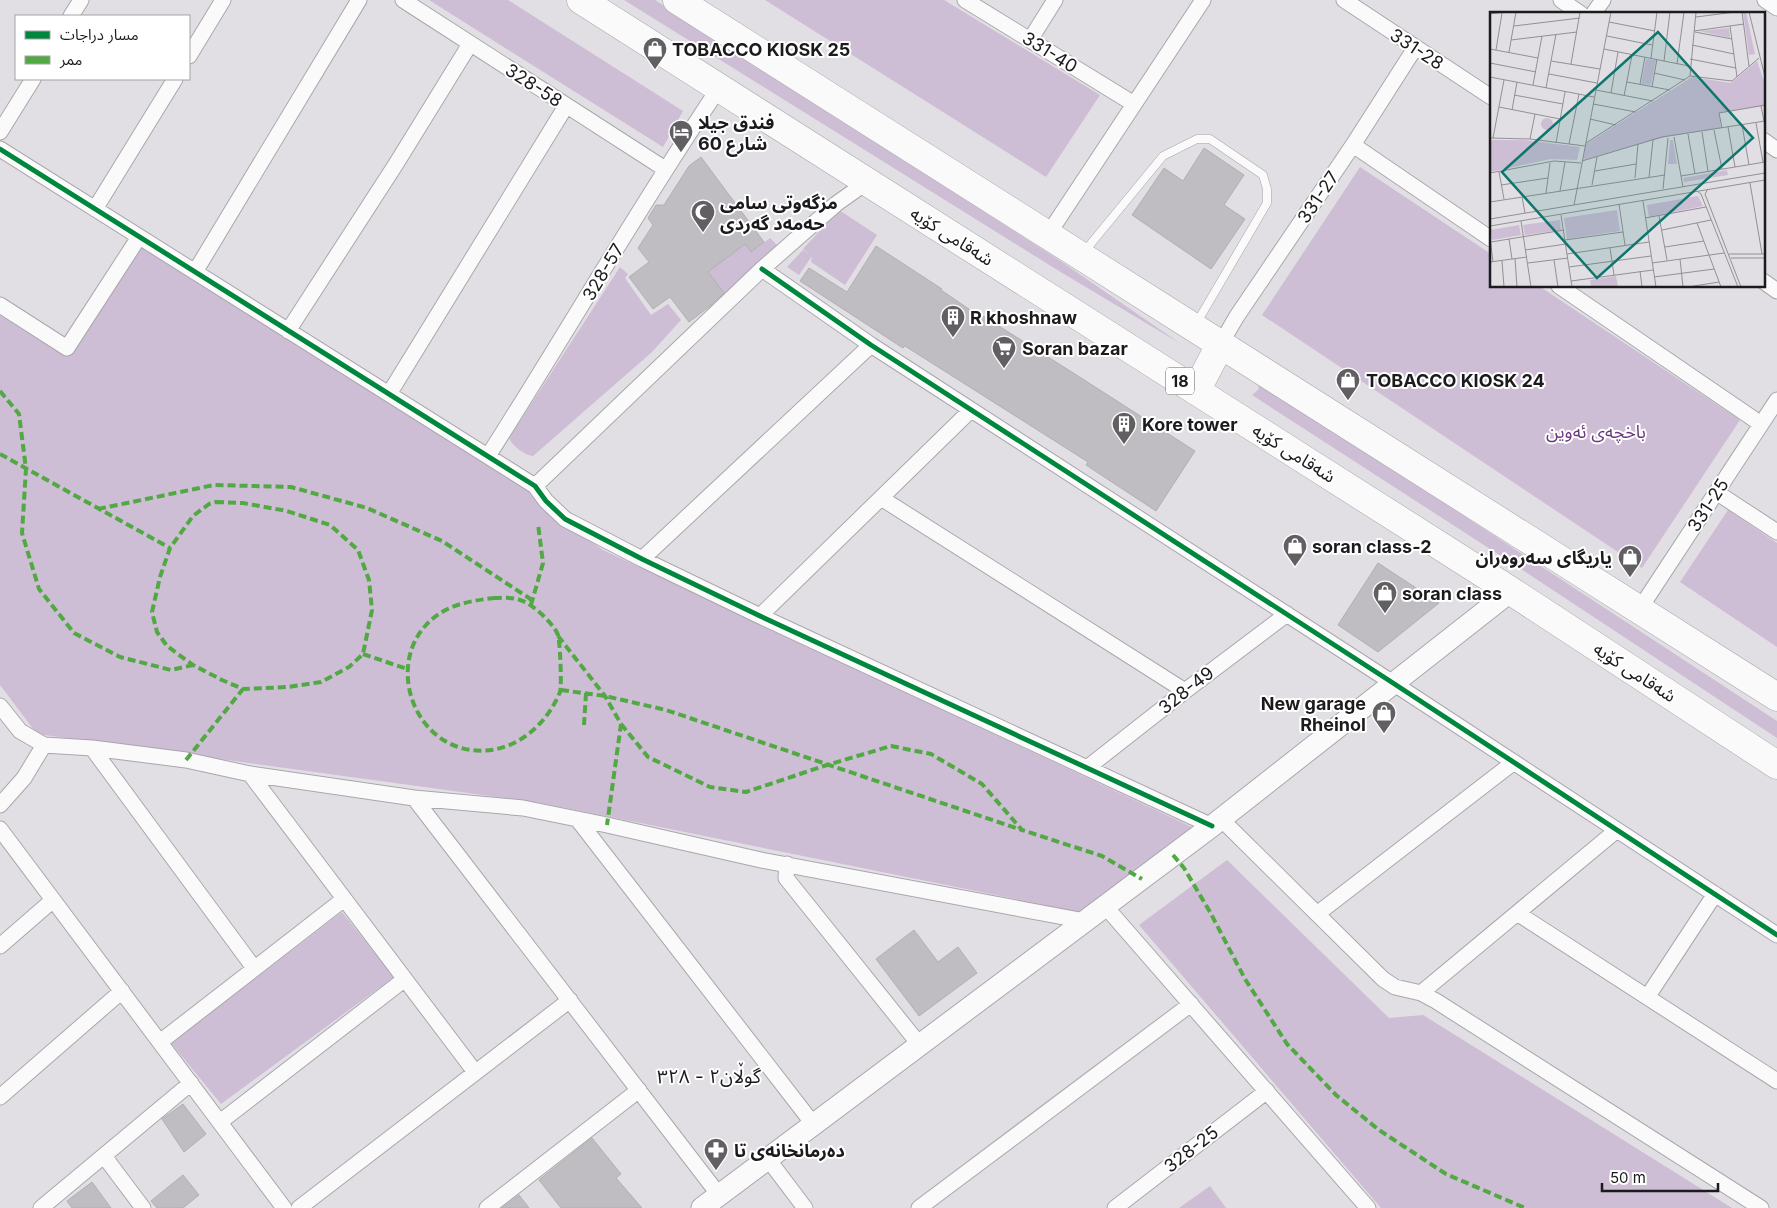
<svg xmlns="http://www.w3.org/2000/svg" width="1777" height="1208" viewBox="0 0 1777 1208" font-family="Inter,'Noto Sans Arabic',sans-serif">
	<rect width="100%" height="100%" fill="#e2dfe4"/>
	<path fill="#cdbdd5" d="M429 0H508L683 111 663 147Z
		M624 0H655L1059 260 1181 344 1059 271Z
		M765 0H944L1100 95 1046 177Z
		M1360 167 1491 254V286H1539L1740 420 1642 568 1262 315Z
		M839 210 877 235 845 285 811 262 812 256 799 275 787 267 803 250 811 256 803 249Z
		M770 238 778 246 725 294 708 272 745 244 751 252Z
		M143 244 540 488 544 508 603 550 1196 829 1085 913 541 803 37 734 0 685V302L74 348Z
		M620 267 628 274 625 278 651 315 668 304 681 320 652 352 533 456C525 455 512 446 509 438Z
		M1260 382 1777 721V738L1524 571 1252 395 1258 390Z
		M1728 510 1777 543V647L1680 582Z
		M1227 860 1389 1018 1423 1015 1732 1208H1381L1139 925Z
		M342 912 394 977 221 1104 171 1043Z
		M1210 1186 1226 1208H1179Z"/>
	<path fill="#bfbdc1" stroke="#b0afb2" d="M1204 148 1244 175 1224 205 1245 219 1211 269 1132 215 1164 168 1183 181Z
		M701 157 764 242 751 252 745 244 708 272 724 293 710 306 689 322 670 297 653 309 629 277 649 262 638 248 653 225 648 218 656 205H664L689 166Z
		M876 246 942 289 941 290 982 318 983 316 1078 376 1195 451 1156 511 1086 465 1088 462 905 346 903 348 800 281 809 268 847 292Z
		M1378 563 1439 603 1378 652 1338 625Z
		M914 930 938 962 958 947 977 973 919 1016 876 959Z
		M183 1104 206 1134 184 1152 162 1119Z
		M592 1138 621 1174 616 1178 642 1208H561L539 1180Z
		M183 1175 199 1195 183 1208H157L151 1201Z
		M92 1182 111 1208H72L67 1201Z
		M519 1195 529 1208H502Z"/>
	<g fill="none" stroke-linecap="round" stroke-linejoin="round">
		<defs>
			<path id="lane" d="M1084 252 1163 156 1197 139H1210L1263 175 1267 189V203L1196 324"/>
			<path id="street" d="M403 0 665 169
				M965 0 1134 104
				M1344 0 1491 97
				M1561 0 1581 14
				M1765 0 1777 8
				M1593 14 1603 0
				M71 16 81 0
				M1030 40 1055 0
				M189 56 223 0
				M0 132 33 79
				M1763 140 1777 150
				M1353 145 1491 239
				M0 149 535 486 546 501 565 519 642 559 760 616 1212 826
				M95 209 175 79
				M1047 236 1203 0
				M762 269 871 345 1393 683 1777 935
				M195 272 359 0
				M1763 281 1777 291
				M1559 286 1761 424
				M0 305 67 348 139 237
				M288 331 396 164 470 44
				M1220 345 1237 316 1353 145 1415 48
				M389 394 566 106
				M488 456C566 334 638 208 719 88
				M535 486 762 269 836 204 867 182
				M1716 492 1777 532
				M881 498 1185 691
				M642 559 871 345
				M1639 610 1777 400
				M760 616 970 411
				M0 706 20 731 44 745
				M92 748 254 968
				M1087 768 1185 691 1287 614
				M250 774 475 1072
				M414 798 719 1195
				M0 805 24 778 44 745 92 748 186 760 250 774 414 798 523 808 607 825 761 860 1085 921
				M1221 819 1383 979 1395 987 1421 993 1436 1001 1761 1208
				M578 820 814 1125
				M0 829 284 1208
				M787 864 786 878 919 1044
				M1105 906 1368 1208
				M1517 913 1777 1081
				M1317 914 1514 762
				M0 946 53 900
				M1421 993 1617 830
				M1648 996 1715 894
				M160 1042 344 899
				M0 1097 122 991
				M220 1122 405 979
				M104 1156 143 1208
				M768 1159 805 1208
				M41 1208 191 1083
				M299 1208 570 1000
				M487 1208 639 1090
				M919 1208 1191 1004
				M1115 1208 1267 1091"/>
			<path id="secondary" d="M702 1208 1212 826 1511 591"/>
			<path id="highway" d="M581 0 1511 591 1777 765
				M677 0 1777 697
				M1196 391 1220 345"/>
		</defs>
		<use href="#lane" stroke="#a9a7ab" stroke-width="9"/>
		<use href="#street" stroke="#a9a7ab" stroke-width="17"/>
		<use href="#secondary" stroke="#a9a7ab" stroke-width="23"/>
		<use href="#highway" stroke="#a9a7ab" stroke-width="29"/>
		<use href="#lane" stroke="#fbfafb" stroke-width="8"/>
		<use href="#street" stroke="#fbfafb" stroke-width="15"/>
		<use href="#secondary" stroke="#fbfafb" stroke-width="21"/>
		<use href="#highway" stroke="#fbfafb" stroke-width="28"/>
		<path stroke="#52a943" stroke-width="4" stroke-dasharray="8 4" stroke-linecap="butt" d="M0 391 19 414 26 469 22 533 39 589 74 633 120 657 171 670 193 665
			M0 454 170 548
			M216 502 243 503 287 511 330 525 358 550 369 580 372 610 363 654 349 667 321 682 288 687 243 689 222 680 193 665 167 646 157 632 152 612 160 577 170 548 193 516 209 504Z
			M98 509 214 485 291 487 367 508 442 541 529 598 532 601
			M494 598C502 598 513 597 520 600 532 603 554 624 558 635 560 641 562 687 560 692 544 731 505 760 461 748 410 733 390 664 426 625 444 605 469 601 494 598Z
			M531 605 543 563 538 524
			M558 636 605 696 621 724 607 825
			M363 654 407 669
			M561 690 605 696 666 710 1022 830
			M621 724 648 757 710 787 746 792 827 765 891 746 931 754 982 784 1022 830 1102 856 1142 879
			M584 725 586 693
			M186 760 243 689
			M1173 855 1184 868 1210 912 1245 979 1287 1044 1336 1095 1379 1130 1446 1174 1525 1208"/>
		<defs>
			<path id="cycleway" d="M0 149 535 486 546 501 565 519 642 559 760 616 1212 826
				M762 269 871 345 1393 683 1777 935"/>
		</defs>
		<use href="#cycleway" stroke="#fff" stroke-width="8"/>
		<use href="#cycleway" stroke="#00873e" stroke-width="5"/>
	</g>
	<defs>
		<symbol id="shop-pin" viewBox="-11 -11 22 30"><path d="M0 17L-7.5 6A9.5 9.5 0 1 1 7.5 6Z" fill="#615f62" stroke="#fff"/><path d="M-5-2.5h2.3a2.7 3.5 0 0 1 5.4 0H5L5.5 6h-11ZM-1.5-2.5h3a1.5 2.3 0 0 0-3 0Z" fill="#fff"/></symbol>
		<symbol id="hotel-pin" viewBox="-11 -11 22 30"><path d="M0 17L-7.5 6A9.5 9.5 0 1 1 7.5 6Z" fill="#615f62" stroke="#fff"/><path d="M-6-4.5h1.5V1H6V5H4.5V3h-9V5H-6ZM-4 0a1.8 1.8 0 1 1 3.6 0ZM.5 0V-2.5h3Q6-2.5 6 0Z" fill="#fff"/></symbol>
		<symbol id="mosque-pin" viewBox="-11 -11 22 30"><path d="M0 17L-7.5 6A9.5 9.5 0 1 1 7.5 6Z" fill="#615f62" stroke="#fff"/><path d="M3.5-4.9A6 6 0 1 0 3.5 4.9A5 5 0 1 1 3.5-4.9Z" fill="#fff"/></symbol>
		<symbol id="building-pin" viewBox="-11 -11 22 30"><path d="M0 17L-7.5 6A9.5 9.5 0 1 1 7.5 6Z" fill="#615f62" stroke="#fff"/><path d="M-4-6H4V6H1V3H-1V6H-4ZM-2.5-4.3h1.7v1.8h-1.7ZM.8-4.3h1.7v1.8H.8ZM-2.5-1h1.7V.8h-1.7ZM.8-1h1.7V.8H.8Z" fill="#fff"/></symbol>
		<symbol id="supermarket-pin" viewBox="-11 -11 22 30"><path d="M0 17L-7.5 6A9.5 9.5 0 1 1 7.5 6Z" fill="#615f62" stroke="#fff"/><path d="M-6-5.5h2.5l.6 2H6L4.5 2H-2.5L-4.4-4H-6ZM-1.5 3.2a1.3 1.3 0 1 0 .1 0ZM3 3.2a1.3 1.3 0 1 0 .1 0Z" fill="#fff"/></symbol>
		<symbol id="pharmacy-pin" viewBox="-11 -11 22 30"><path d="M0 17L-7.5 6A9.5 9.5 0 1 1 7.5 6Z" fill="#615f62" stroke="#fff"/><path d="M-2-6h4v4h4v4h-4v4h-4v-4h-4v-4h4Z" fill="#fff"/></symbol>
	</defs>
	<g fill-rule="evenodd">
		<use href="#shop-pin" x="641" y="35" width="28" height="38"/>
		<use href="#hotel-pin" x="667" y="118" width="28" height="38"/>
		<use href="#mosque-pin" x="689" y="198" width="28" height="38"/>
		<use href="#building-pin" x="939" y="303" width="28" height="38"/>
		<use href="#supermarket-pin" x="990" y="334" width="28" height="38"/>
		<use href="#shop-pin" x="1334" y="366" width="28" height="38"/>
		<use href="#building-pin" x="1110" y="410" width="28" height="38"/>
		<use href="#shop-pin" x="1281" y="532" width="28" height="38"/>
		<use href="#shop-pin" x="1616" y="543" width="28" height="38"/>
		<use href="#shop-pin" x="1371" y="579" width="28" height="38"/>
		<use href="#shop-pin" x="1370" y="699" width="28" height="38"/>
		<use href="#pharmacy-pin" x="702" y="1136" width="28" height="38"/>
	</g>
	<g text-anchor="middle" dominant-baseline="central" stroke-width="4" stroke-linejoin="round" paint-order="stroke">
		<rect fill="#fff" stroke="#5f5f60" stroke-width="1" x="1166" y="367.5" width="28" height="27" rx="4"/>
		<g font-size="16" font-weight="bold" fill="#1b1a1c">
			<text x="1180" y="381">18</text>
		</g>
		<g font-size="18" font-weight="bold" fill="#1b1a1c" stroke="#fff" text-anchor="start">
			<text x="672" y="49">TOBACCO KIOSK 25</text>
			<text x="698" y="122">فندق جيلا<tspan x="698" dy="21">شارع 60</tspan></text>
			<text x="720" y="202">مزگەوتی سامی<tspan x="720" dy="21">حەمەد گەردی</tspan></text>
			<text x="970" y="317">R khoshnaw</text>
			<text x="1022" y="348">Soran bazar</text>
			<text x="1366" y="380">TOBACCO KIOSK 24</text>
			<text x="1142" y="424">Kore tower</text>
			<text x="1312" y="546">soran class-2</text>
			<text x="1612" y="557" text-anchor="end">یاریگای سەروەران</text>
			<text x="1402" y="593">soran class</text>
			<text x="1366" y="703" text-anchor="end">New garage<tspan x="1366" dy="21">Rheinol</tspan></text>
			<text x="734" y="1150">دەرمانخانەی تا</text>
		</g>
		<g font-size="18" fill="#1b1a1c" stroke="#fff">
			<text transform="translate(1417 49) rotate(33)">331-28</text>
			<text transform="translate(1050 52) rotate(32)">331-40</text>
			<text transform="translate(534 85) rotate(33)">328-58</text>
			<text transform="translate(1318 197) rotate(-56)">331-27</text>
			<text transform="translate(952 236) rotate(32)">شەقامی کۆیە</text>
			<text transform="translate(603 272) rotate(-59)">328-57</text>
			<text transform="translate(1294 453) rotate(32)">شەقامی کۆیە</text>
			<text transform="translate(1708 505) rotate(-57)">331-25</text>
			<text transform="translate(1635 672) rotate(33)">شەقامی کۆیە</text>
			<text transform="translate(1186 690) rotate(-38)">328-49</text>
			<text transform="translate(1191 1149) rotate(-38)">328-25</text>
		</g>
		<g font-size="18" fill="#6b3880" stroke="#fff">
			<text x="1596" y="431">باخچەی ئەوین</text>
		</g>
		<g font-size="19" fill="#1b1a1c" stroke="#fff">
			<text x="709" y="1076">گوڵان٢ - ٣٢٨</text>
		</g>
	</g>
	<g transform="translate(1490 12)">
		<rect width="275" height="275" fill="#e2dfe4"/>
		<path d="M253 0H256L265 42 259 43ZM239 16 240 26 209 19ZM156 47 166 48 161 73 151 72ZM267 49 275 72V94L229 101 231 116 175 125 93 148 96 132 202 65 241 71ZM51 112a6 6 0 1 1 12 0a6 6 0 1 1-12 0ZM0 128H33L90 135 87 148 61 147 0 160ZM180 128H183L187 152H178ZM237 158 238 163 194 170 193 166ZM208 184 213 194 159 205 157 193ZM127 198 130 219 77 227 74 206ZM70 208 71 218 35 223 33 213ZM29 213 31 223 2 228 1 218ZM126 264 128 275H101L100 268Z" fill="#cdbdd5"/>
		<path fill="none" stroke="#929094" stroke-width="1" d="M252 0 259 54M259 0 275 65M0 2 15 0M206 5 245 0M119 10 165 19M24 14 90 6M240 14 247 65M204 19 254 12M205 20 242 27M117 24 162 33M21 28 87 20M202 33 244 42M0 37 48 46M114 37 199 54M6 38 12 1M19 40 26 0M161 46 167 0M200 47 246 56M61 49 110 57M174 49 180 0M0 51 46 60M81 52 90 0M187 52 194 0M164 61 195 68M59 62 107 71M200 64 242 69 269 46M0 65 104 85M137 70 180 78M150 72 155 45M43 73 52 24M162 75 167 47M56 76 66 22M106 78 163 89M121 81 128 40M24 83 73 92M134 84 142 43M103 92 146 100M271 94 274 109M9 95 70 107M22 98 27 70M100 107 126 113M266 111 273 150M252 113 259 153M238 115 245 155M232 116 229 101 275 93M224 118 232 157M212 120 218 159M198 122 205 162M184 125 193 175M0 126 40 127 95 134M3 126 14 68M40 127 45 102M66 131 75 80M96 131 200 64 206 0M79 132 89 82M92 149 172 125 275 109M105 159 146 152M9 160 14 187M0 161 64 149 91 151M191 164 275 150M159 165 163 128M145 166 148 132M260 171 272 242M11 173 58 166M102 173 107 145M173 177 178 126M218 177 215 182 251 275M70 179 75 150M207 179 211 182 248 275M56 181 60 151M32 185 35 201M153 189 166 275M0 190 175 163M129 192 135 233M84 193 121 0M71 203 82 275M169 204 177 248M155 206 216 195M0 207 275 161M31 209 41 275M207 211 231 275M0 214 275 168M172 218 221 208M0 226 3 250M19 227 22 247M75 228 133 220M1 230 74 218M175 235 214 229M120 236 124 263M35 238 76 232M77 242 159 230M239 242H275M241 246H275M25 247 27 275M190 247 193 275M64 248 68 275M12 249 14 275M0 250 37 245M38 251 78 246M162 251 234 241M79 255 161 244M150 259 152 275M164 265 224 257M81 269 163 258M198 275 229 270"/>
		<path fill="#0f766e" fill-opacity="0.15" stroke="#0f766e" stroke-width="2.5" d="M168 20 263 126 107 266 12 160Z"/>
		<rect width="275" height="275" fill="none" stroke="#1b1a1c" stroke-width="2.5"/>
	</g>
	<rect x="15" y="15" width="175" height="65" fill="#ffffff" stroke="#a4a3a4"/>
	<rect x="25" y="31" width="25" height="8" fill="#00873e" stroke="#a4a3a4"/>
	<text x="60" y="40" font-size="15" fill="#1b1a1c">مسار دراجات</text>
	<rect x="25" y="56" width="25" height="8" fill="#52a943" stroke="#a4a3a4"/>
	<text x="60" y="65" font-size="15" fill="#1b1a1c">ممر</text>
	<path d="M1602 1183v8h116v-8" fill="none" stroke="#1b1a1c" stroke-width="2.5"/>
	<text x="1610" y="1183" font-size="15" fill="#1b1a1c" stroke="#ffffff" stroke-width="4" paint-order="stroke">50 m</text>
</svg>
